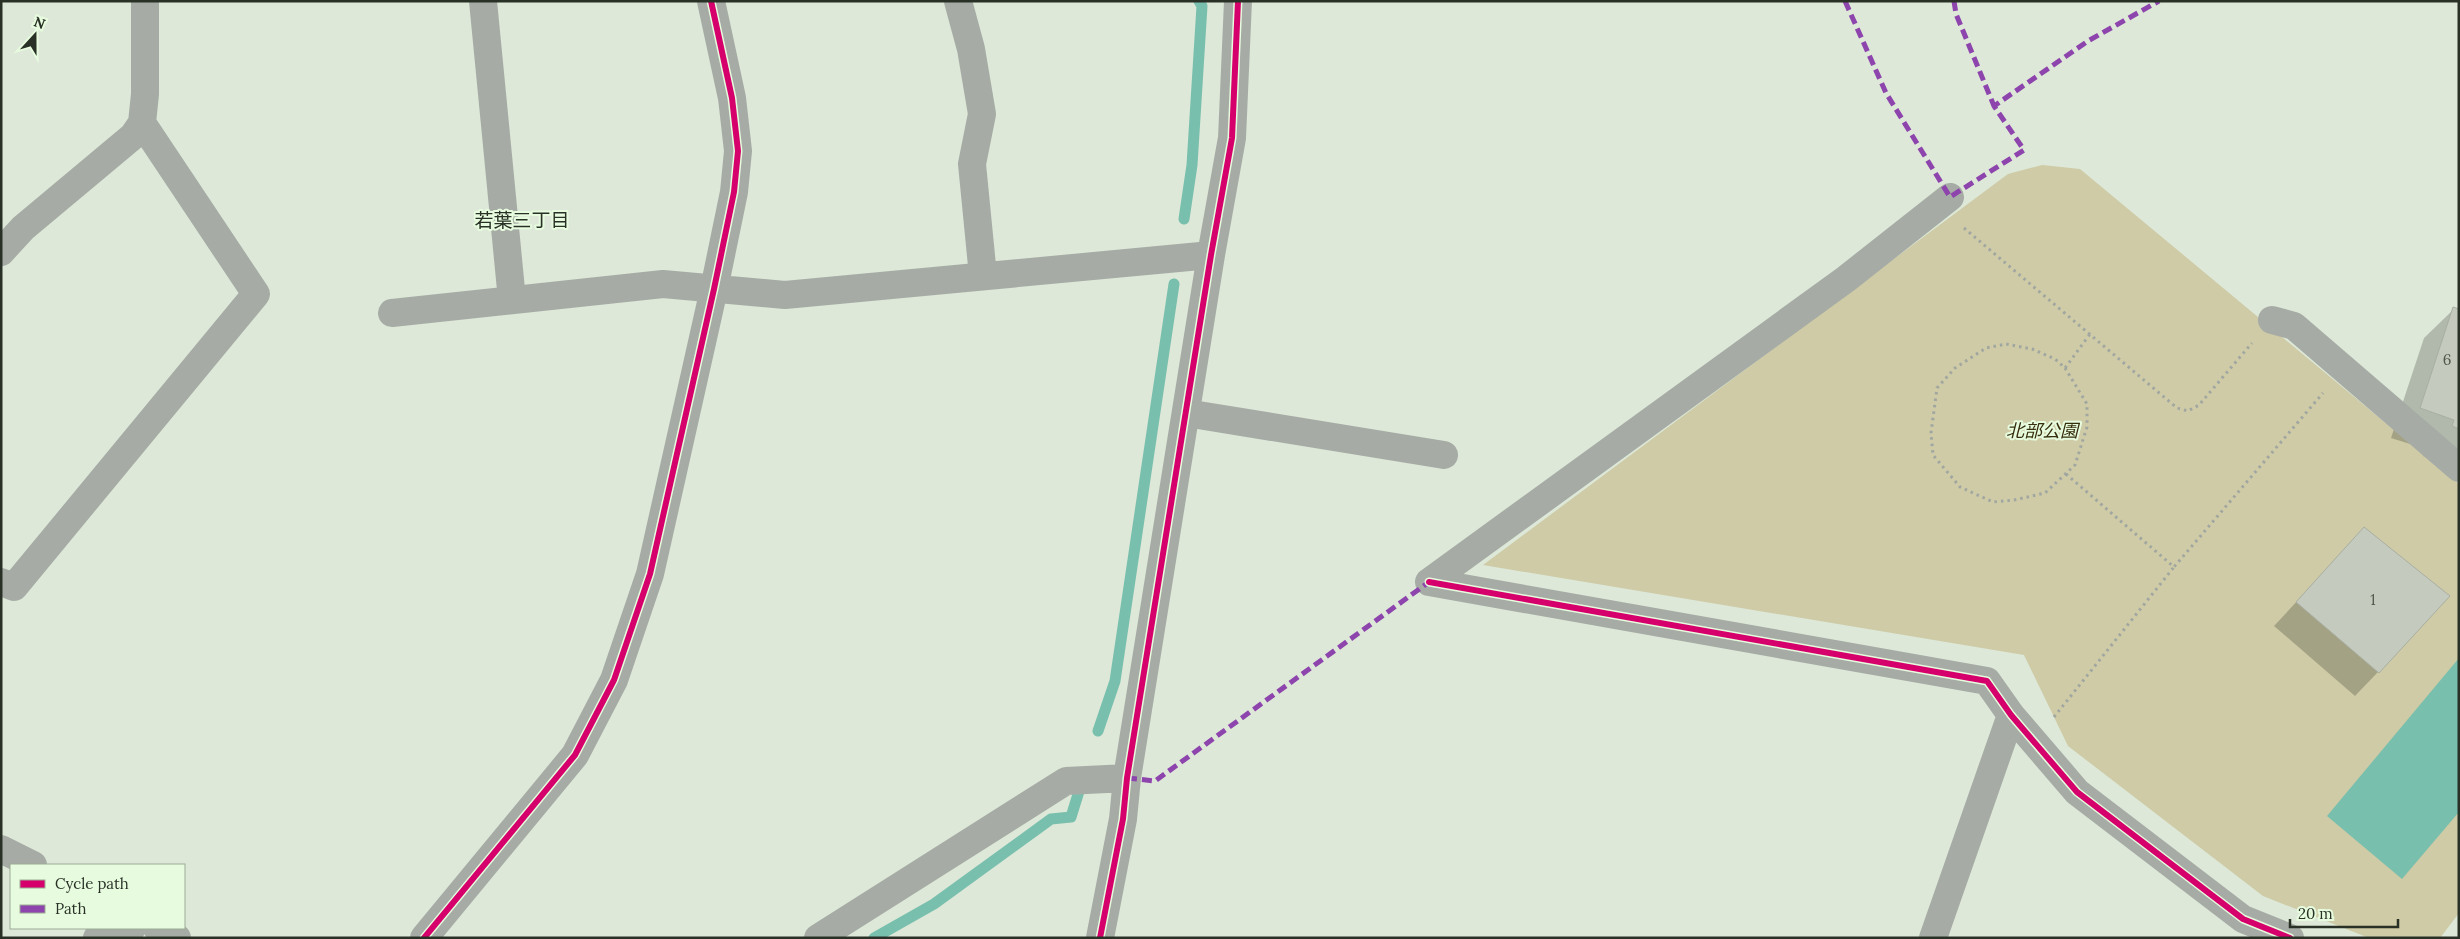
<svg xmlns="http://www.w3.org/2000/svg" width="2460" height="939" viewBox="0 0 2460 939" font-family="Lora,'Noto Sans JP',serif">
	<rect width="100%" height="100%" fill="#dde8d8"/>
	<path fill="#cecba6" d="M2042 165 2080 169 2459 484V913L2440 938H2369L2263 896 2068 746 2024 655 1483 565 2008 174Z"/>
	<path fill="#79bfad" d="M2459 658V812L2402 879 2327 816Z"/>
	<path fill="#0003" d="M2454 309 2459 310V469L2423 456 2426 449 2391 438 2424 338Z
		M2364 529 2378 672 2355 696 2274 626Z"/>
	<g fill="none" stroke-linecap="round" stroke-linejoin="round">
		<path stroke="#79bfad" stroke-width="11" d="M1184 219 1192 165 1202 6 1199 1
			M1098 731 1115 681 1174 284
			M874 938 934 904 1051 819 1071 817 1080 788"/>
	</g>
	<path fill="#c4cabd" stroke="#a9afa2" d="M2453 307 2459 309V429L2452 426 2454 420 2420 408Z
		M2364 527 2450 596 2379 673 2296 602Z"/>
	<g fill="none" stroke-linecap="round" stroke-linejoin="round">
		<path stroke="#a1a7a0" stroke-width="3" stroke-dasharray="2.5 4" stroke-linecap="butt" d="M1964 228 2177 408 2188 411 2199 405 2252 343
			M2065 368 2087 404V427L2075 465 2045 493 2014 500 1993 502 1960 487 1933 455 1931 433 1937 388 1955 368 1986 348 2006 344 2032 349 2055 359 2065 368 2090 334
			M2066 474 2174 567 2323 393
			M2054 717 2174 567"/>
		<path stroke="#a6aca5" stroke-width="28" d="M483 1 512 300
			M958 1 971 49 982 114 972 164 983 276
			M1 252 23 228 133 136 142 123 145 94V1
			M392 313 663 284 785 295 1211 255
			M2272 320 2294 326 2459 468
			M1186 413 1444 455
			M1 582 14 587 256 294 142 123
			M1429 582 1987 681 2011 715 2077 792 2243 919 2290 938
			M1429 582 1846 279 1950 197
			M1 849 33 865
			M157 928 177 938
			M97 938 132 928
			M424 938 575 755 614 680 650 574 714 289 734 192 738 151 732 98 711 1
			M818 938 1066 781 1127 778
			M1100 938 1123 819 1127 778 1211 255 1232 138 1238 1
			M1933 938 2011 715"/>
		<path stroke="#8e44ad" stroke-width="5" stroke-dasharray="10 5" stroke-linecap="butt" d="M1845 1 1886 93 1950 197 2024 150 1994 106 2088 41 2159 1
			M1954 1 1956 14 1994 106
			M1127 778 1155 781 1429 582"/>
		<defs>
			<path id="cycleway" d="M1429 582 1987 681 2011 715 2077 792 2243 919 2290 938
				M424 938 575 755 614 680 650 574 714 289 734 192 738 151 732 98 711 1
				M1100 938 1123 819 1127 778 1211 255 1232 138 1238 1"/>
		</defs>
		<use href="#cycleway" stroke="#e7fcdf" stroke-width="9"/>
		<use href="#cycleway" stroke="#d6006c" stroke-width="6"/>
	</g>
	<g text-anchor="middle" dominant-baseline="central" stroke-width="4" stroke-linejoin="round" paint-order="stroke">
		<g font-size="15" fill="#50574c">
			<text x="2447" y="359">6</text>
			<text x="2373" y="599">1</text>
		</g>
		<g font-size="18" font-style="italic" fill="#362e0d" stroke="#e7fcdf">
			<text x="2042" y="430">北部公園</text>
		</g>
		<g font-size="19" fill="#293126" stroke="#e7fcdf">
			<text x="522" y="220">若葉三丁目</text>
		</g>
	</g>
	<rect width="2460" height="939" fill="none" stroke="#293126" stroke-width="5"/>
	<rect x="10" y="864" width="175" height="65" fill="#e7fcdf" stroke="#9bab95"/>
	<rect x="20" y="880" width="25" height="8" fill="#d6006c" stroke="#9bab95"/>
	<text x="55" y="889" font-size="15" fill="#293126">Cycle path</text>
	<rect x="20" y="905" width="25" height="8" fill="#8e44ad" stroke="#9bab95"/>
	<text x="55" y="914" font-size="15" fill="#293126">Path</text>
	<g transform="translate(35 35) rotate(21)" stroke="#e7fcdf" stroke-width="4" paint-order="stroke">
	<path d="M0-4L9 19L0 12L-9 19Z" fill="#293126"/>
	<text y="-8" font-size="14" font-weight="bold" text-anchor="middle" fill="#293126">N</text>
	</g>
	<path d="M2290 919v8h108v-8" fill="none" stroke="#293126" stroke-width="2.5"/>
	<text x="2298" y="919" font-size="15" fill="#293126" stroke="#e7fcdf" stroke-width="4" paint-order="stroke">20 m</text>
</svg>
